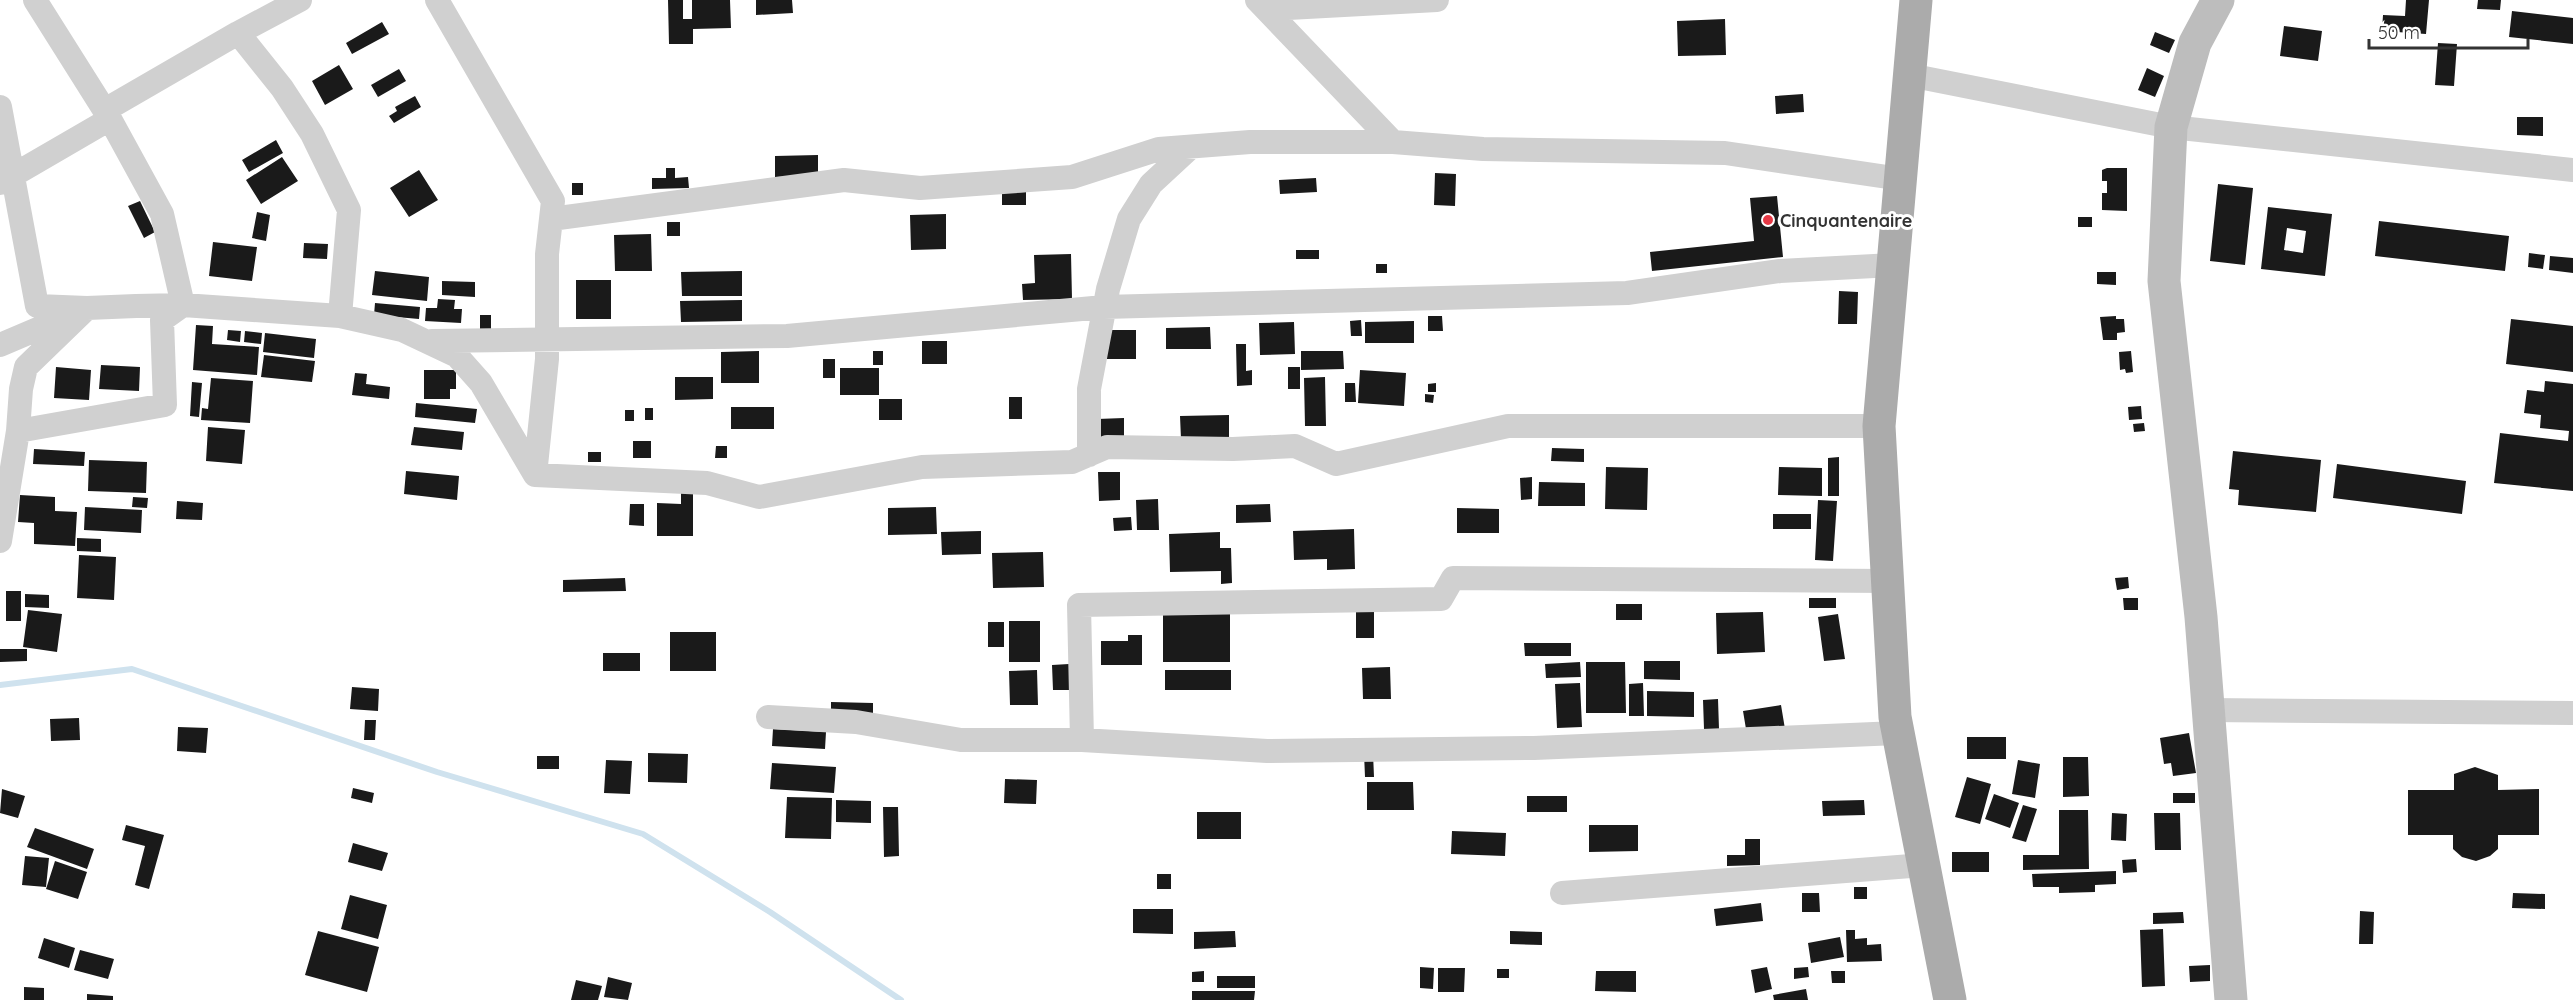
<svg xmlns="http://www.w3.org/2000/svg" width="2573" height="1000" viewBox="0 0 2573 1000" font-family="Quicksand,sans-serif">
	<rect width="100%" height="100%" fill="#fff"/>
	<g fill="none" stroke-linecap="round" stroke-linejoin="round">
		<path stroke="#cfe2ee" stroke-width="6" d="M0 685 132 669 437 772 643 834 770 912 901 1000"/>
	</g>
	<path fill="#1a1a1a" fill-rule="evenodd" d="M668 0H683V19H692V0H730L731 28 693 29V44H669Z
		M756 0H792L793 13 756 15Z
		M2406 0H2429L2426 34 2382 31 2383 15 2405 16Z
		M2478 0H2501L2500 10 2477 9Z
		M2512 11 2573 18V44L2509 37Z
		M1725 19 1726 55 1678 56 1677 21Z
		M382 22 389 34 352 54 346 43Z
		M2284 26 2322 31 2318 61 2280 56Z
		M2155 32 2175 40 2169 53 2150 45Z
		M2438 43 2457 44 2454 86 2435 85Z
		M339 65 353 89 325 105 312 81Z
		M2147 68 2164 76 2155 97 2138 90Z
		M399 69 406 81 378 97 371 85Z
		M1803 94 1804 112 1776 114 1775 96Z
		M415 96 421 107 394 123 389 116 397 111 395 107Z
		M2517 117H2543V136L2517 135Z
		M276 140 283 153 249 172 242 160Z
		M818 155V176L775 177V156Z
		M282 157 298 181 261 204 246 180Z
		M666 168H675V178L688 177 689 188 652 189V178H666Z
		M2107 168H2127V211L2102 210V193H2107V181H2102V170Z
		M419 170 438 200 409 217 390 188Z
		M1435 173 1456 174 1455 206 1434 205Z
		M1316 178 1317 192 1280 194 1279 180Z
		M572 183H583V195H572Z
		M2218 184 2253 188 2245 265 2210 261Z
		M1026 192V205H1002V193Z
		M1777 196 1783 257 1652 271 1650 252 1754 241 1750 198Z
		M140 201 155 232 144 238 128 206Z
		M2268 207 2332 214 2325 276 2261 269ZM2287 228 2306 231 2303 253 2284 250Z
		M257 212 270 215 266 241 252 238Z
		M946 214V249L911 250 910 215Z
		M2078 217H2092V227H2078Z
		M2379 221 2509 236 2505 271 2375 256Z
		M667 222H680V236H667Z
		M651 234 652 271H615L614 235Z
		M213 242 257 247 252 281 209 276Z
		M304 243 328 244 327 259 303 258Z
		M1296 250H1319V259H1296Z
		M2529 253 2545 255 2543 269 2528 267Z
		M1071 254 1072 299 1023 300 1022 284 1035 283 1034 255Z
		M2550 256 2573 258V273L2549 270Z
		M1376 264H1387V273H1376Z
		M375 271 429 277 427 301 372 295Z
		M742 271V296H682L681 272Z
		M2097 272H2116V285L2097 284Z
		M576 280H611V319H576Z
		M442 281 475 282V297L442 295Z
		M1839 291 1858 292 1857 324H1838Z
		M438 299 455 300 454 309H462L461 323 425 321 426 308H437Z
		M742 300V321L681 322 680 301Z
		M375 303 420 307 419 319 374 315Z
		M480 315H491V332H480Z
		M1428 316H1442L1443 331H1428Z
		M2116 316V319H2124L2125 332 2117 333V340H2103L2100 317Z
		M2511 319 2573 326V372L2506 364Z
		M1361 320 1362 336H1351L1350 321Z
		M1414 321V343H1365V322Z
		M1294 322 1295 354 1260 355 1259 323Z
		M196 325 213 326 212 344 259 347 257 375 193 370Z
		M1210 327 1211 349H1166V328Z
		M228 330 241 331 240 342 227 340Z
		M1106 330H1136V359H1107Z
		M245 331 262 333 261 344 244 342Z
		M265 333 316 339 314 358 263 352Z
		M922 341H947V364H922Z
		M1236 344H1246V371L1252 370V385L1237 386Z
		M759 351V383H721V352Z
		M873 351H883V365H873Z
		M1301 351H1343L1344 369 1301 370Z
		M2131 351 2133 372 2126 373 2125 369 2120 370 2119 352Z
		M264 355 315 361 312 382 261 377Z
		M823 359H835V378H823Z
		M101 365 140 367 139 391 99 389Z
		M56 367 91 370 89 400 54 398Z
		M1288 367H1300V389H1288Z
		M840 368H879V395H840Z
		M424 370H456V389H450V399H424Z
		M1360 370 1406 373 1404 406 1358 403Z
		M355 373 367 374 366 384 390 387 389 399 352 395Z
		M675 377H713V399L675 400Z
		M1325 377 1326 426H1305L1304 378Z
		M211 378 253 381 250 423 201 420 202 408 208 409Z
		M2545 381 2573 384V491L2494 483 2500 433 2568 441 2569 431 2540 428 2541 415 2524 413 2527 390 2544 392Z
		M192 382 202 383 199 417 190 416Z
		M1345 383H1355L1356 402H1345Z
		M1436 383V392H1428V384Z
		M1425 394 1434 395 1433 403 1425 402Z
		M1009 397H1022V419H1009Z
		M879 399H902V420H879Z
		M416 403 477 409 475 423 415 417Z
		M2141 406 2142 419 2129 420 2128 407Z
		M731 407H774V429H731Z
		M645 408H653V420H645Z
		M625 410H634V421H625Z
		M1229 415V438L1181 439 1180 416Z
		M1124 418V437H1097V419Z
		M2144 423 2145 431 2134 432 2133 424Z
		M208 427 245 430 242 464 206 461Z
		M414 427 464 432 462 450 411 445Z
		M633 441H651V458H633Z
		M716 446H727V458H715Z
		M1552 448 1584 449V462L1551 461Z
		M34 449 85 452 84 466 33 464Z
		M2233 451 2321 460 2316 512 2238 505 2239 490 2229 489Z
		M588 452H601V462H588Z
		M1839 457V496H1828V458Z
		M89 460 147 462 146 493 88 491Z
		M2337 464 2466 481 2462 514 2333 498Z
		M1606 467 1648 468 1647 510 1605 509Z
		M1779 467 1822 468V496L1778 495Z
		M406 471 459 476 457 500 404 494Z
		M1098 472H1120V500L1099 501Z
		M1532 477V499L1521 500 1520 478Z
		M1539 482 1585 483V506H1538Z
		M681 489H693V536H657V503L681 504Z
		M20 495 55 497V511L77 512 75 546 34 544V523L18 522Z
		M133 497 148 498 147 508 132 507Z
		M1158 499 1159 530H1137L1136 500Z
		M1818 500 1837 501 1833 561 1815 560Z
		M177 501 203 503 202 520 176 519Z
		M630 504H644V526L629 525Z
		M1270 504 1271 522 1236 523V505Z
		M85 507 142 510 141 533 84 530Z
		M936 507 937 534 888 535V508Z
		M1457 508 1499 509V533H1457Z
		M1773 514H1811V529H1773Z
		M1131 517 1132 530 1114 531 1113 518Z
		M1354 529 1355 569 1327 570V559L1294 560 1293 531Z
		M981 531V554L942 555 941 532Z
		M1220 532V548H1231L1232 583 1221 584V571L1170 572 1169 534Z
		M77 538 101 539V552L77 551Z
		M1043 552 1044 587 993 588 992 553Z
		M79 555 116 557 114 600 77 598Z
		M2128 577 2129 588 2117 590 2115 578Z
		M625 578 626 591 563 592V580Z
		M6 591H21V621H6Z
		M25 594 49 595V608L25 607Z
		M1809 598H1836V608H1809Z
		M2123 598H2138V610H2124Z
		M1616 604H1642V620H1616Z
		M28 610 62 614 57 652 23 647Z
		M1356 610H1374V638H1356Z
		M1763 612 1765 652 1717 654 1716 613Z
		M1163 613H1230V662H1163Z
		M1838 614 1845 659 1824 661 1818 617Z
		M1009 621H1040V662H1009Z
		M988 622H1004V647H988Z
		M670 632H716V671H670Z
		M1128 635H1142V665H1101V641H1128Z
		M1524 643H1571V656H1525Z
		M0 649H27V661L0 662Z
		M603 653H640V671H603Z
		M1644 661H1680V680L1644 679Z
		M1580 662 1581 677 1546 678 1545 664Z
		M1586 662H1625L1626 713H1586Z
		M1069 664 1070 690H1053L1052 665Z
		M1390 667 1391 699H1363L1362 668Z
		M1037 670 1038 705H1010L1009 671Z
		M1165 670H1231V690H1165Z
		M1580 683 1582 727 1557 728 1555 684Z
		M1643 683 1644 716H1629V684Z
		M352 687 379 689 378 711 350 709Z
		M1647 691 1694 692V717L1647 716Z
		M1718 699 1719 729H1704L1703 700Z
		M831 702 873 703V715H831Z
		M1781 705 1785 729 1747 735 1743 711Z
		M79 718 80 740 51 741 50 719Z
		M365 720H376L375 740H364Z
		M178 727 208 728 206 753 177 751Z
		M773 729 826 732 825 749 772 746Z
		M2189 733 2196 773 2173 776 2171 763 2164 764 2160 738Z
		M1967 737H2006V759H1967Z
		M648 753 688 754 687 783 648 782Z
		M1364 753H1373L1374 777H1365Z
		M537 756H559V769H537Z
		M2063 757H2088L2089 796 2063 797Z
		M606 760 632 761 630 794 604 793Z
		M2018 760 2040 764 2035 798 2012 794Z
		M772 763 836 767 834 793 770 789Z
		M2475 767 2498 775V790L2539 789V835H2498V849L2490 856 2476 861 2462 857 2453 849V835H2408V790H2454V774Z
		M1967 777 1991 784 1980 824 1955 817Z
		M1005 779 1037 780 1036 804 1004 803Z
		M1367 782H1413L1414 810H1367Z
		M353 788 374 793 372 803 351 798Z
		M2 789 25 796 18 818 0 813Z
		M2173 793H2195V803H2173Z
		M1994 794 2019 803 2010 828 1985 819Z
		M1527 796H1567V812H1527Z
		M787 797 832 798 831 839 785 838Z
		M836 800 871 801V823L836 822Z
		M1864 800 1865 815 1823 816 1822 801Z
		M2023 805 2037 809 2026 842 2012 838Z
		M883 807H898L899 856 884 857Z
		M2059 810H2088L2089 869 2023 870V855H2059Z
		M1197 812H1241V839H1197Z
		M2112 813 2127 814 2126 841 2111 840Z
		M2154 813H2180L2181 850H2155Z
		M126 825 164 835 149 889 135 885 145 846 122 840Z
		M1589 825H1638V851L1589 852Z
		M35 828 94 849 87 869 27 847Z
		M1452 831 1506 833 1505 856 1451 854Z
		M1745 839H1760V865L1727 866V855H1745Z
		M353 843 388 853 382 871 348 862Z
		M1952 852H1989V872H1952Z
		M25 856 49 858 46 887 22 885Z
		M2136 859 2137 872 2123 873 2122 860Z
		M55 861 87 872 78 899 46 889Z
		M2116 871V884L2095 885V892L2059 893V887H2033L2032 874Z
		M1157 874H1171V889H1157Z
		M1854 887H1867V899H1854Z
		M1802 893H1819L1820 912H1802Z
		M2513 893 2545 894V909L2512 908Z
		M350 895 387 905 378 939 341 929Z
		M1761 903 1763 921 1716 926 1714 909Z
		M1133 909H1173V934L1133 933Z
		M2360 911 2374 912 2373 944H2359Z
		M2183 912 2184 923 2153 924V913Z
		M2163 929 2165 986 2142 987 2140 930Z
		M1846 930H1855V939L1867 938V945L1881 944 1882 961 1847 962Z
		M318 931 379 947 367 992 305 975Z
		M1235 931 1236 947 1194 949V932Z
		M1510 931 1542 932V945L1510 944Z
		M1840 937 1844 957 1811 963 1808 943Z
		M44 938 75 948 69 968 38 958Z
		M80 950 114 959 108 979 74 970Z
		M2210 965V981L2190 982 2189 966Z
		M1420 967 1434 968 1433 989 1420 988Z
		M1767 967 1772 989 1755 993 1751 970Z
		M1808 967 1809 977 1794 979V968Z
		M1438 968H1465L1464 992H1438Z
		M1497 969H1509V978H1497Z
		M1204 971V982H1192V972Z
		M1596 971H1636V992L1595 991Z
		M1831 971H1845V983H1832Z
		M1217 976H1255V988H1217Z
		M608 977 632 983 628 1000 604 997Z
		M576 980 602 986 598 1000H571Z
		M24 987 44 988V1000H24Z
		M1806 989 1808 1000H1774L1773 995Z
		M1192 991H1255L1254 1000H1192Z
		M87 994 113 996V1000H87Z"/>
	<g fill="none" stroke-linecap="round" stroke-linejoin="round">
		<path stroke="#d0d0d0" stroke-width="24" d="M437 0 553 201 547 254V359L535 475
			M1257 0 1393 142
			M1268 9 1437 0
			M238 33 300 0
			M1909 75 2171 127 2573 170
			M0 107 37 306 87 308 26 367 21 389 18 431
			M105 110 238 33 282 88 312 134 349 210 340 316
			M0 183 110 119
			M551 219 844 180 920 188 1072 177 1159 149 1250 142H1393L1483 149 1725 153 1901 179
			M432 341 787 336 1104 307 1627 293 1780 271 1893 265
			M0 345 87 308 136 306 183 305 340 316 402 330 457 356 481 383 535 475 707 483 759 497 922 467 1072 462 1107 447 1233 449 1295 446 1336 464 1508 426H1879
			M1089 455V389L1108 289 1129 219 1151 184 1191 147
			M0 541 18 431 165 405 162 320 183 305 162 214 110 119 35 0
			M2208 710 2573 713
			M768 717 856 722 961 740H1082L1267 751 1534 748 1898 733
			M1082 740 1079 605 1441 599 1453 578 1888 581
			M1562 893 1924 865"/>
		<path stroke="#bdbdbd" stroke-width="33" d="M2218 0 2195 43 2171 127 2164 281 2201 617 2231 1000"/>
		<path stroke="#ababab" stroke-width="33" d="M1916 0 1879 426 1895 717 1950 1000"/>
	</g>
	<circle fill="#e63946" stroke="#fff" stroke-width="2" cx="1768" cy="220" r="6"/>
	<g text-anchor="middle" dominant-baseline="central" stroke-width="6" stroke-linejoin="round" paint-order="stroke">
		<g font-size="18" font-weight="bold" fill="#333" stroke="#fff" text-anchor="start">
			<text x="1780" y="220">Cinquantenaire</text>
		</g>
	</g>
	<path d="M2369 39v9h159v-9" fill="none" stroke="#333333" stroke-width="3"/>
	<text x="2378" y="39" font-size="18" fill="#333333" stroke="#ffffff" stroke-width="4.5" paint-order="stroke">50 m</text>
</svg>
